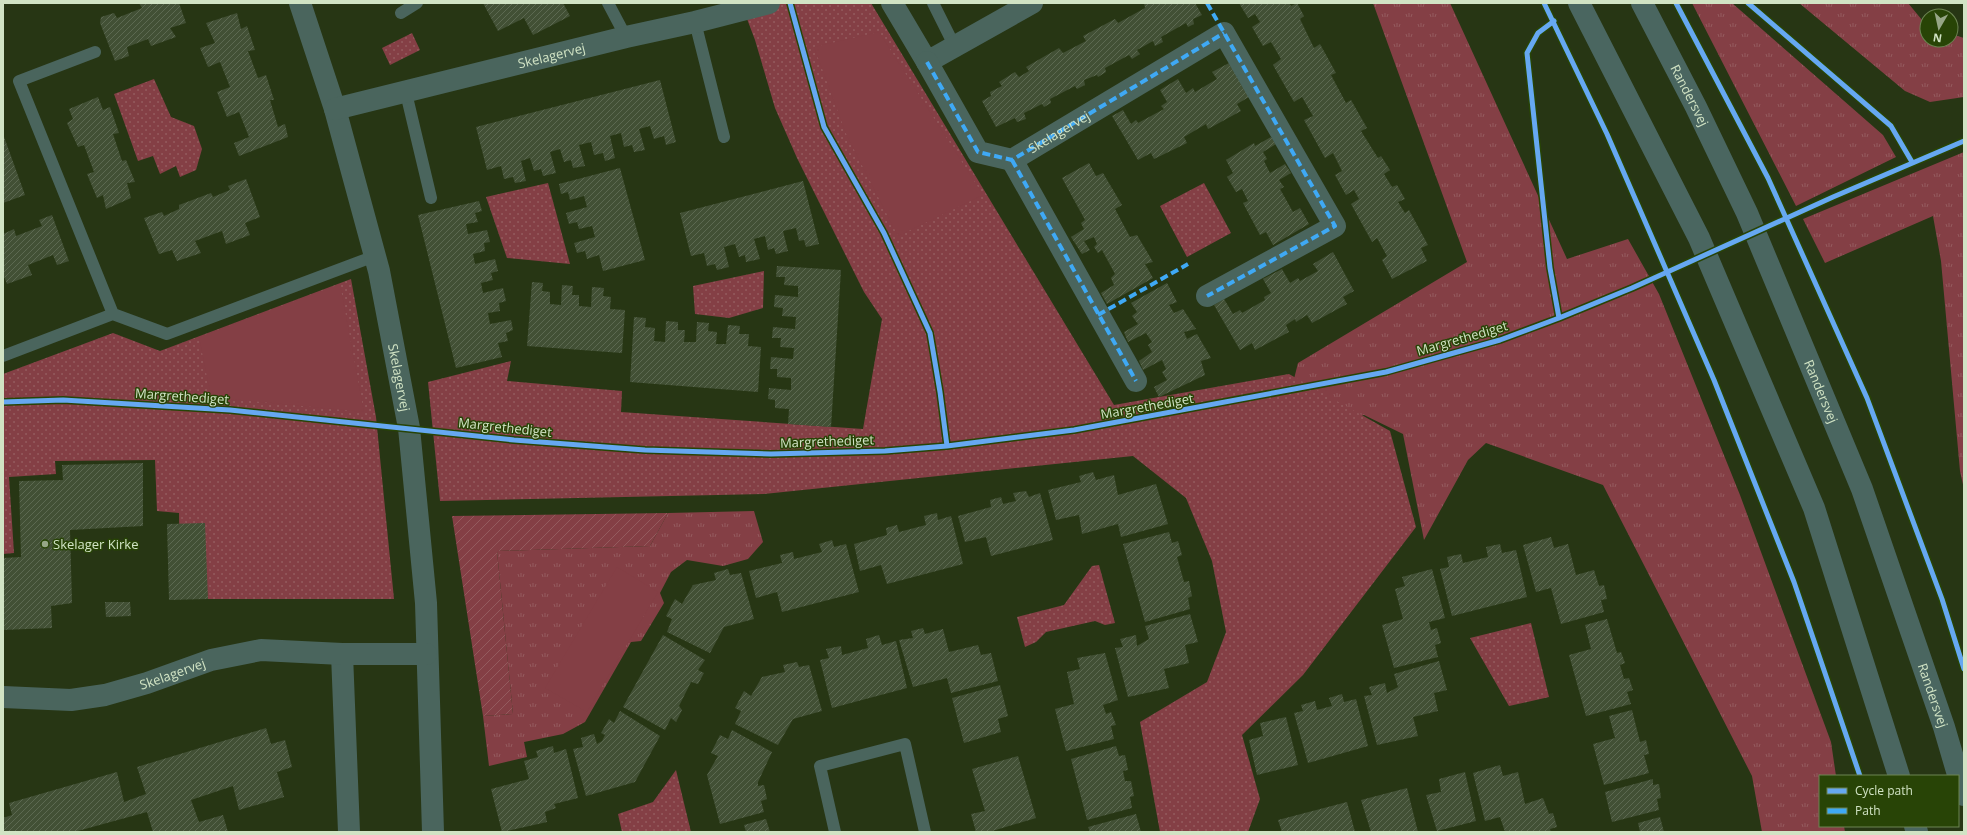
<svg xmlns="http://www.w3.org/2000/svg" width="1967" height="835" viewBox="0 0 1967 835" font-family="'Open Sans',sans-serif">
	<defs>
		<pattern id="grass-tufts" width="24" height="20" patternUnits="userSpaceOnUse"><rect width="24" height="20" fill="#843f45"/><path d="M3 7l-1-3M5 7V3M7 7l1-3M15 17l-1-3M17 17v-4M19 17l1-3" fill="none" stroke="#945b5e"/></pattern>
		<pattern id="park-dots" width="8" height="8" patternUnits="userSpaceOnUse"><rect width="8" height="8" fill="#843f45"/><path d="M2 2h.1M6 6h.1" fill="none" stroke="#945b5e" stroke-width="1.8" stroke-linecap="round"/></pattern>
		<pattern id="garden-furrows" width="10" height="10" patternUnits="userSpaceOnUse"><rect width="10" height="10" fill="#843f45"/><path d="M-1 1l2-2M0 10L10 0M9 11l2-2" fill="none" stroke="#945b5e"/></pattern>
		<pattern id="building-hatch" width="6" height="6" patternUnits="userSpaceOnUse"><rect width="6" height="6" fill="#425035"/><path d="M-1 1l2-2M0 6l6-6M5 7l2-2" fill="none" stroke="#5c6951"/></pattern>
	</defs>
	<rect width="100%" height="100%" fill="#273614"/>
	<path fill="url(#grass-tufts)" d="M1373 3H1450L1567 259 1628 239 1659 294 1740 495 1831 742 1836 776H1820V826H1844L1845 832H1762L1752 776 1603 485 1486 443 1468 460 1424 540 1403 434 1364 415 1327 423 1289 399 1298 363 1467 262Z
		M1692 3H1732L1883 135 1896 157 1796 206Z
		M1799 3H1908L1927 26V40H1951V34L1964 38V97L1930 102 1905 91Z
		M1964 152V489L1960 471 1941 261 1933 216 1825 263 1803 219Z
		M754 511 763 542 748 559 723 566 687 560 671 572 660 593 664 603 641 641 631 642 585 722 563 734 524 742 527 757 489 766 483 716 513 714 497 551 650 546 668 513Z"/>
	<path fill="url(#park-dots)" d="M741 3H871L1114 405 1289 374 1390 431 1416 527 1303 675 1242 735 1260 799 1248 832H1160L1140 722 1207 682 1226 632 1212 561 1186 498 1133 456 764 494 440 501 428 382 511 361 507 381 622 391 621 412 863 429 882 319 864 292 797 158 775 108 755 40Z
		M412 33 420 50 390 65 382 48Z
		M154 79 171 117 194 126 202 149 196 170 180 177 176 166 160 174 153 156 138 161 114 94Z
		M548 183 570 264 507 258 486 197Z
		M1204 183 1231 233 1187 257 1160 206Z
		M764 271 763 308 729 318 695 314 693 286Z
		M351 279 376 417 394 599H180L179 513 157 511 155 460 55 461 56 474 9 477 14 553 3 554V374L113 333 160 351Z
		M1099 565 1115 623 1105 625 1095 621 1046 632 1036 642 1025 647 1017 617 1064 605 1092 566Z
		M1531 623 1549 697 1509 706 1470 638Z
		M676 770 691 832H622L618 814 653 802Z"/>
	<path fill="url(#garden-furrows)" d="M668 513 650 546 497 551 513 714 483 716 452 516Z"/>
	<path fill="#843f45" d="M879 32 983 195 898 236 847 136 814 47Z
		M340 284 364 412 211 397 199 337Z
		M617 567 658 592 587 712 545 688Z"/>
	<path fill="url(#building-hatch)" d="M139 3H179L186 23 170 28 176 37 151 46 148 39 127 47 129 56 115 61 100 23 101 17 114 13 117 18 142 8Z
		M483 3H563L570 16 533 35 524 18 498 31Z
		M1144 3H1195L1202 15 1193 19 1194 24 1188 27 1186 23 1161 37 1163 42 1155 46 1153 41 1137 50 1140 54 1132 59 1129 55 1105 68 1106 72 1098 77 1097 75 1084 80 1085 85 1077 89 1075 86 1050 99 1051 103 1044 107 1042 104 1024 113 1026 119 1017 122 1015 118 996 127 982 101 991 96 990 92 1002 86 999 82 1015 72 1019 77 1029 71 1026 67 1059 48 1063 53 1086 41 1083 36 1115 19 1118 23 1145 8Z
		M1239 3H1289L1291 6 1297 3 1304 16 1300 19 1314 48 1320 44 1336 73 1331 75 1346 103 1351 100 1367 128 1361 131 1378 158 1381 156 1390 170 1384 174 1392 187 1397 185 1405 199 1398 202 1405 213 1409 210 1428 245 1421 248 1427 261 1392 279 1382 260 1387 256 1377 238 1372 242 1351 204 1359 199 1354 190 1346 195 1335 175 1342 171 1333 153 1325 158 1304 120 1313 116 1302 97 1294 102 1273 65 1281 59 1271 42 1263 46 1252 27 1260 22 1255 14 1248 18Z
		M237 13 241 29 247 26 255 50 248 51 258 78 266 75 274 100H270L278 127 285 124 288 137 239 156 234 143 249 137 239 112 227 117 217 92 230 87 220 62 208 67 200 48 215 43 206 23Z
		M1229 63 1249 97 1237 104 1241 111 1208 129 1206 124 1184 137 1187 143 1154 159 1151 153 1138 160 1112 116 1123 110 1131 124 1136 120 1138 123 1164 109 1161 106 1167 102 1160 90 1178 79 1186 93 1193 88 1195 92 1217 79 1212 72Z
		M660 80 676 142 666 145 664 136 654 139 650 126 639 129 645 150 634 152 632 145 624 147 621 133 610 136 615 158 605 161 603 153 594 155 591 142 579 145 585 166 573 168 571 160 564 162 560 149 550 152 556 173 543 176 541 169 534 171 530 158 521 161 526 181 515 183 513 177 504 179 501 166 487 170 476 127Z
		M98 97 103 110 110 107 119 133 113 134 122 161 126 160 135 182 127 183 131 198 106 209 103 195 97 198 87 174 94 172 84 145 78 147 67 123 73 119 69 109Z
		M3 134 25 195 3 203Z
		M1271 137 1276 144 1263 152 1267 159 1264 161 1270 173 1285 164 1291 173 1279 180 1284 187 1280 189 1293 212 1300 208 1309 224 1273 245 1266 232 1260 235 1243 203 1248 201 1242 189 1236 192 1227 177 1233 173 1226 160 1254 143 1255 146Z
		M1089 163 1096 176 1103 173 1122 205 1115 209 1130 237 1137 235 1153 262 1145 264 1153 278 1107 304 1101 293 1114 285 1111 278 1115 274 1102 250 1098 253 1094 247 1097 244 1094 237 1084 241 1090 250 1082 254 1071 237 1084 229 1081 223 1085 220 1062 178Z
		M620 168 645 260 603 271 599 255 587 259 585 251 577 253 574 243 595 237 592 226 579 229 577 222 569 224 566 213 587 207 584 196 570 200 568 192 561 194 559 184Z
		M246 179 260 217 245 223 250 235 226 244 222 231 195 241 201 253 177 261 172 250 159 254 144 218 162 212 164 216 179 209V205L211 193 213 197 230 190 228 186Z
		M803 181 819 244 806 247 804 240 799 241 796 228 783 231 788 251 776 254 774 248 768 250 765 236 754 239 760 259 746 262 745 255 739 257 735 244 724 247 729 267 717 270 715 264 707 266 704 253 691 256 680 213Z
		M479 201 482 211 475 213 478 222 466 224 468 234 487 230 490 242 484 243 485 251 473 254 475 264 495 259 498 271 491 273 493 280 481 283 483 293 503 288 506 301 499 303 500 311 488 313 490 324 511 320 513 330 506 333 508 341 498 343 502 357 456 368 418 215Z
		M52 215 69 261 57 265 53 255 28 265 32 275 7 284 3 274V234L14 229 16 236 42 226 39 220Z
		M1333 252 1354 291 1343 297 1347 304 1312 323 1307 315 1296 322 1295 319 1286 325 1289 332 1255 350 1252 343 1240 350 1214 305 1224 299 1233 314 1240 310 1242 313 1265 300 1264 297 1271 293 1263 279 1282 269 1290 283 1298 278 1300 281 1318 271 1313 264Z
		M777 266 841 270 831 427 788 424 789 409 775 408V400L768 399 769 388 791 390V378L777 377V369H770L771 357 793 359 794 348 780 347 781 338H772L773 327 795 329 796 317 782 316 783 308 774 307 775 295 798 297V286L784 285 785 277H776Z
		M532 282 543 283 542 291 550 292V304L561 305 562 285 573 286 572 295H579V306L591 307 592 287 604 288 603 296 611 297 610 309 625 310 622 353 527 346Z
		M1167 283 1177 302 1169 305 1174 313 1183 309 1196 329 1184 332 1187 339 1197 334 1211 358 1201 361 1205 375 1159 397 1154 387 1167 380 1162 372 1166 369 1162 360 1143 370 1139 361 1152 352 1148 345 1152 342 1146 333 1128 342 1124 332 1138 324 1132 316 1137 312 1131 303Z
		M634 317 646 318 645 327 655 328 654 341 665 342 666 321 678 322V330H685L684 342H696L697 322 709 323 708 331 717 332 716 344H726L728 325 740 326 739 334H749L748 346 761 347 758 392 630 382Z
		M143 463V526L70 530 72 603 51 606 52 628 3 630V558L21 557 19 481 63 480 62 465Z
		M1093 472 1096 480 1114 475 1118 495 1156 484 1168 524 1121 537 1118 524 1082 534 1079 515 1056 520 1048 490 1081 482 1079 476Z
		M1026 491 1029 497 1040 493 1053 540 991 556 986 537 965 542 958 516 991 507 990 500 1001 497 1003 504 1016 501 1013 493Z
		M937 513 938 520 951 516 963 564 887 584 881 565 860 571 854 544 887 535 886 528 897 525 899 532 926 525 924 516Z
		M205 523 208 599 169 600 167 524Z
		M1169 532 1172 543 1178 541 1182 555 1177 557 1184 582 1189 581 1192 596 1188 598 1190 609 1145 622 1123 544Z
		M1551 537 1554 548 1568 544 1576 575 1594 570 1599 586 1604 585 1607 599 1601 600 1604 612 1561 624 1551 588 1536 592 1523 545Z
		M832 540 834 547 846 544 859 592 782 612 777 592 756 598 749 571 782 563 780 555 793 552 794 559 822 552 819 544Z
		M1500 544 1502 553 1516 550 1527 597 1452 616 1440 569 1449 567 1447 557 1461 554 1463 563 1488 557 1486 547Z
		M728 569 730 575 741 573 754 619 724 627 710 653 667 632 672 619 666 616 675 599 682 604 693 585 716 580 714 573Z
		M1432 569 1445 618 1429 622 1431 630 1437 628 1441 643 1435 645 1438 657 1394 668 1382 625 1403 619 1395 589 1405 586 1402 577Z
		M105 602H130L131 616 106 617Z
		M1190 614 1198 642 1185 645 1189 663 1164 669 1169 688 1128 697 1115 648 1123 647 1120 639 1136 635 1137 646 1149 639 1145 626Z
		M1607 619 1617 653 1621 652 1625 663 1620 665 1624 679 1629 678 1633 690 1627 692 1631 704 1586 716 1569 655 1591 649 1585 625Z
		M923 628 925 634 943 629 949 652 978 645 981 655 991 653 998 681 951 693 947 678 913 687 899 640 913 638 911 631Z
		M663 635 705 660 698 670 704 673 698 684 691 682 679 706 682 710 676 722 671 718 665 730 623 707Z
		M879 635 882 645 896 641 907 688 832 708 820 660 829 658 826 649 841 646 842 655 868 648 866 639Z
		M1105 653 1118 700 1103 705 1106 714 1111 712 1116 725 1111 726 1114 739 1066 751 1055 709 1074 704 1067 672 1080 669 1077 658Z
		M1439 661 1447 690 1434 693 1438 711 1413 717 1418 736 1377 745 1364 696 1372 695 1369 687 1385 683 1387 693 1398 687 1394 674Z
		M797 662 799 667 809 665 822 711 793 719 778 745 735 724 741 711 735 708 744 691 751 696 762 677 785 672 783 665Z
		M1000 685 1008 716 998 719 1001 732 964 743 952 698Z
		M1342 694 1344 702 1356 699 1368 746 1308 763 1294 713 1303 711 1301 705 1315 701 1317 710 1332 706 1329 698Z
		M1632 710 1640 742 1646 740 1649 754 1644 755 1649 773 1604 785 1593 744 1615 738 1609 716Z
		M620 711 660 736 635 782 586 796 573 749 583 747 581 738 594 734 597 744 602 741 605 735 601 733 609 719 614 723Z
		M1286 717 1298 765 1257 775 1249 740 1263 736 1260 723Z
		M266 728 271 744 285 740 292 767 277 772 284 797 239 810 233 786 191 800 199 822 223 815 228 832H153L147 812 74 832H3V818L12 815 9 803 117 772 124 802 146 794 137 767Z
		M732 730 772 752 758 782V786L764 785 767 799 761 801 764 812 720 824 707 775 718 756 711 753 720 735 728 739Z
		M553 746 554 753 566 749 578 798 554 804 556 808 545 812 547 822 502 832 491 789 529 779 524 761 538 757 536 751Z
		M1116 746 1119 756 1125 755 1128 770 1123 771 1125 781H1131L1134 796 1130 797 1132 808 1087 820 1071 759Z
		M1018 756 1036 818 989 832H976L971 814 985 811 972 769Z
		M1500 765 1503 776 1518 772 1525 804 1543 798 1549 814 1553 813 1557 827 1550 829 1551 832H1505L1500 817 1485 821 1473 773Z
		M1465 772 1476 821 1437 831 1426 795 1441 792 1439 779Z
		M1653 779V785L1659 784 1661 798 1657 799 1659 810 1612 822 1605 792Z
		M1407 788 1418 832H1371L1361 800Z
		M1347 802 1355 832H1282L1278 820Z
		M1136 814 1141 832H1090L1088 827Z
		M1660 817 1664 832H1640L1638 823Z
		M766 819 770 832H746L744 825Z"/>
	<g fill="none" stroke-linecap="round" stroke-linejoin="round">
		<path stroke="#4a655d" stroke-width="12" d="M608 3 626 37
			M933 3 955 47
			M401 13 417 3
			M695 22 724 137
			M95 52 19 81 113 314
			M406 93 431 198
			M3 356 113 314 167 334 375 256
			M835 832 820 766 905 744 925 832"/>
		<g stroke="#4a655d" stroke-width="22">
			<path id="s1" d="M300 3 335 109 379 271 409 428 426 603 433 832"/>
			<path d="M892 3 927 62 1032 3"/>
			<path d="M927 62 978 152 1012 160 1224 33 1335 226 1207 296"/>
			<path id="s2" d="M335 109 626 37 695 22 769 3"/>
			<path d="M1012 160 1136 381"/>
			<path d="M342 654 349 832"/>
			<path id="s3" d="M3 697 71 700 105 695 147 683 211 660 261 650 342 654H426"/>
		</g>
		<g stroke="#4a6660" stroke-width="22">
			<path d="M1579 3 1699 238 1814 508 1899 776"/>
			<path id="s4" d="M1642 3 1696 107 1747 213 1862 489 1944 727 1964 795"/>
			<path d="M1915 826 1917 832"/>
		</g>
		<g stroke="#3fa9f5" stroke-width="4" stroke-dasharray="8 4" stroke-linecap="butt">
			<path d="M1207 3 1335 226 1207 296"/>
			<path id="s5" d="M927 62 978 152 1012 160 1224 33"/>
			<path d="M1012 160 1136 381"/>
			<path d="M1098 315 1188 264"/>
		</g>
		<defs>
			<path id="cycleway" d="M790 3 824 127 884 233 930 333 940 392 947 446
				M1544 3 1607 134 1714 380 1794 582 1860 776
				M1676 3 1768 178 1867 398 1942 599 1964 669
				M1748 3 1891 126 1912 162
				M1554 21 1538 33 1527 53 1550 268 1559 318
				M3 402 63 400 230 410 514 440 645 450 771 454 885 451 947 446 1074 430 1386 372 1500 340 1559 318 1632 288 1833 197 1964 141"/>
		</defs>
		<use href="#cycleway" stroke="#284406" stroke-width="8"/>
		<use href="#cycleway" stroke="#66a8f1" stroke-width="5"/>
	</g>
	<circle fill="#96a686" stroke="#284406" stroke-width="1.5" cx="45" cy="544" r="4"/>
	<g text-anchor="middle" dominant-baseline="central" stroke-width="3" stroke-linejoin="round" paint-order="stroke">
		<g font-size="13" fill="#d1e3c4" stroke="#284406">
			<text stroke="none"><textPath href="#s2" startOffset="223">Skelagervej</textPath></text>
			<text stroke="none"><textPath href="#s4" startOffset="104">Randersvej</textPath></text>
			<text stroke="none"><textPath href="#s5" startOffset="193">Skelagervej</textPath></text>
			<text transform="translate(1462 338) rotate(-16)">Margrethediget</text>
			<text stroke="none"><textPath href="#s1" startOffset="388">Skelagervej</textPath></text>
			<text stroke="none"><textPath href="#s4" startOffset="428">Randersvej</textPath></text>
			<text transform="translate(182 396) rotate(4)">Margrethediget</text>
			<text transform="translate(1147 406) rotate(-10)">Margrethediget</text>
			<text transform="translate(505 427) rotate(6)">Margrethediget</text>
			<text transform="translate(827 441) rotate(-2)">Margrethediget</text>
			<text stroke="none"><textPath href="#s3" startOffset="173">Skelagervej</textPath></text>
			<text stroke="none"><textPath href="#s4" startOffset="752">Randersvej</textPath></text>
		</g>
		<g font-size="13" fill="#d1e3c4" stroke="#284406" text-anchor="start">
			<text x="53" y="544">Skelager Kirke</text>
		</g>
	</g>
	<rect width="1967" height="835" fill="none" stroke="#d1e3c4" stroke-width="8"/>
	<rect x="1819" y="775" width="140" height="52" fill="#284406" stroke="#6c8452"/>
	<rect x="1827" y="788" width="20" height="6" fill="#66a8f1" stroke="#6c8452"/>
	<text x="1855" y="795" font-size="12" fill="#d1e3c4">Cycle path</text>
	<rect x="1827" y="808" width="20" height="6" fill="#3fa9f5" stroke="#6c8452"/>
	<text x="1855" y="815" font-size="12" fill="#d1e3c4">Path</text>
	<g transform="translate(1939 28) rotate(189)"><circle r="19" fill="#284406" stroke="#6c8452"/>
	<path d="M0-3L7 15L0 10L-7 15Z" fill="#96a686"/>
	<text y="-6" font-size="11" font-weight="bold" text-anchor="middle" fill="#d1e3c4">N</text>
	</g>
</svg>
